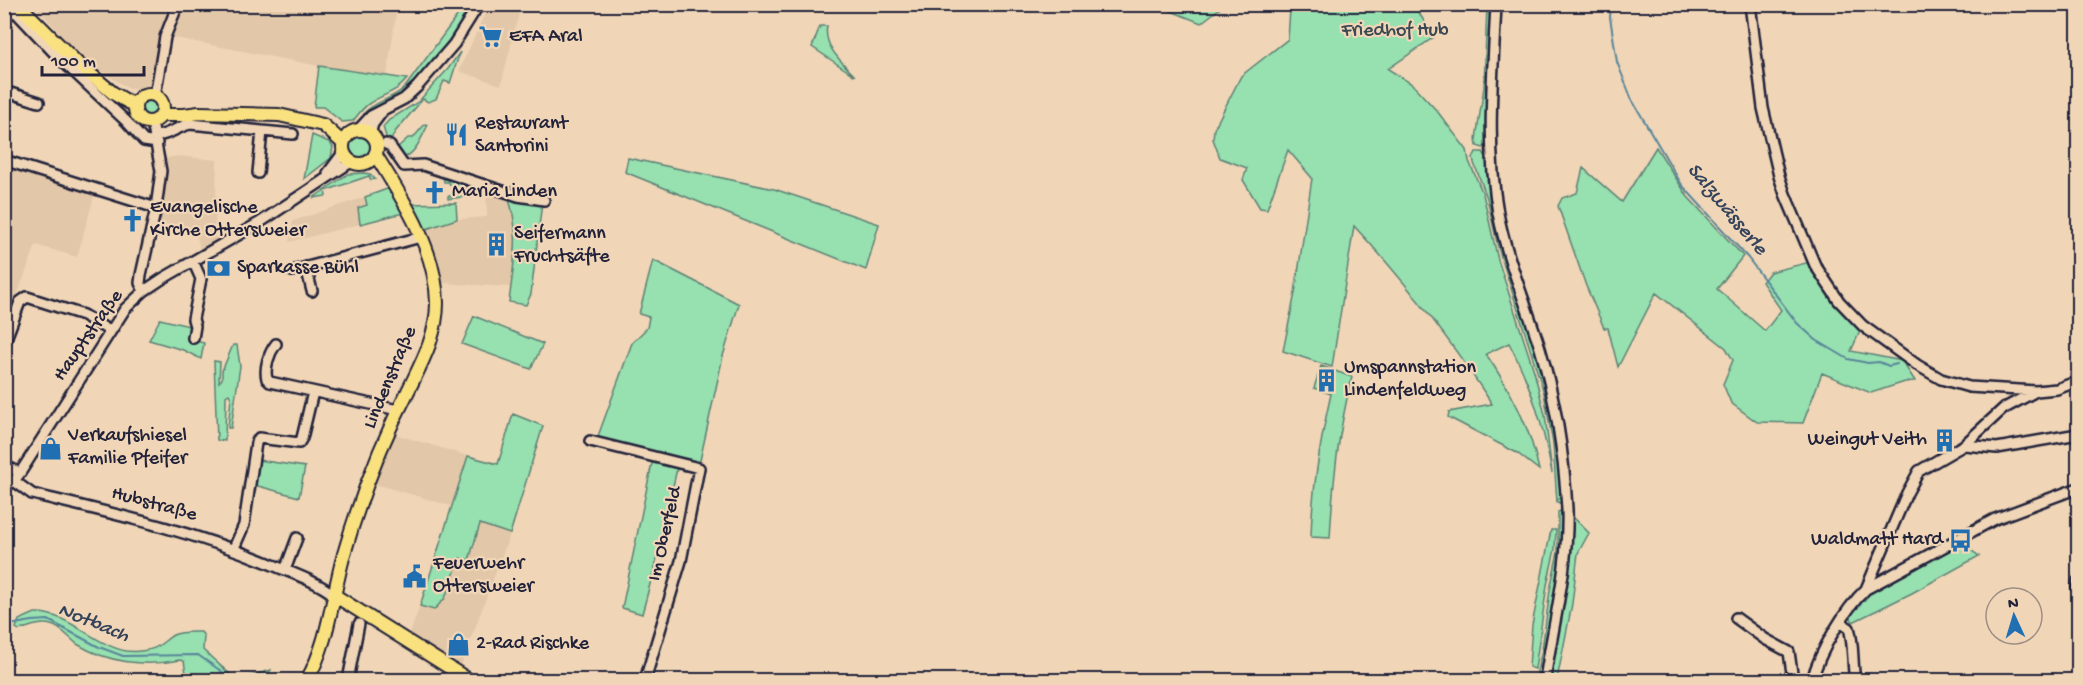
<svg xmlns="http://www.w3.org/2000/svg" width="2083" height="685" viewBox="0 0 2083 685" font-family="'Gochi Hand',sans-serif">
	<rect width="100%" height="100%" fill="#f0d6b7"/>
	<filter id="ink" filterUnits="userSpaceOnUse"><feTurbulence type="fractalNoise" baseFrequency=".0167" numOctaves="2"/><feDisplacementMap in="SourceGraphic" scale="12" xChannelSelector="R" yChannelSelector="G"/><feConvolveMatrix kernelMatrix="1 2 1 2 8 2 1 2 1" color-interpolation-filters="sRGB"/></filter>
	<g filter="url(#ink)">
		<path fill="#e2c7a8" d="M370 4 397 8 387 76 319 66 170 37 174 12 161 34 151 83 144 89 129 88 95 68 71 46 35 5Z
			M495 5H521L501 85 459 71 487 9Z
			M177 156 217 160 215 236 218 243 201 253 196 233 156 223 165 177 164 159Z
			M4 165 95 193 77 257 36 245 14 303 5 299Z
			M486 188 507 195 513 210 516 244 510 287 440 283 423 230 460 219 487 217Z
			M365 197 367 204 358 208 360 224 289 242 293 221Z
			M391 433 468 456 451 506 372 483Z
			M480 524 510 534 459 671 408 639 420 606 434 610 445 598 460 558 469 560Z"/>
		<path fill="#97e0af" stroke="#5c8175" stroke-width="1.5" d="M465 5H472C459 27 421 83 400 97 388 105 376 108 365 118L364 113C376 100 395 99 406 86Z
			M1156 5 1224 4V5L1201 23Z
			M1288 5H1414L1434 37 1388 69 1412 84 1437 111 1467 150 1469 161 1483 194 1498 260 1534 371 1545 415 1552 473C1543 425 1532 387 1509 343L1486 354C1511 391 1530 426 1539 470L1517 453 1448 417 1449 412 1492 404C1450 339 1406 282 1354 226L1332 367 1283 351 1295 293 1312 178 1288 150 1267 209 1260 208 1243 180 1247 168 1220 158 1213 139 1214 129 1241 76 1288 39 1290 9Z
			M1487 5H1492L1487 144 1483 148 1477 146 1476 139 1484 87Z
			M820 26H827C823 47 842 62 855 76L812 47Z
			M460 52 450 83 444 81 436 99 428 102 423 99 395 132 391 140H387L383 127 389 120 418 102 448 69Z
			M319 66 407 79C396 93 383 94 370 103 362 108 358 115 353 121L342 122 323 107H314Z
			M139 108a10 10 0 1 1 20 0a10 10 0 1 1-20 0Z
			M425 124 428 125C422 136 416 153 405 157L398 147 408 138H413Z
			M347 148a13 13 0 1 1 26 0a13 13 0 1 1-26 0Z
			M312 135 329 142 333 147 331 158 304 179Z
			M1656 147 1688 197 1743 256 1717 289 1765 331 1781 310 1762 282 1770 272 1810 262 1826 290 1862 327 1851 351 1902 361 1915 381 1905 382 1871 393 1822 373 1803 423 1757 422 1731 403 1723 384 1733 360 1726 348 1656 293 1618 367 1608 328H1604L1586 286 1558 206 1562 198 1577 193 1583 168 1622 202Z
			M1476 152H1483L1487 159 1492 203 1511 277 1531 335 1551 405 1556 434 1562 504 1557 502 1553 444 1544 393 1498 247 1487 198 1474 163 1473 158Z
			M628 158 774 189 879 224 866 270 625 172Z
			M364 173 370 174 375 179 371 180 369 176 325 191 326 196 313 198 348 174Z
			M443 176 456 179 469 191V196L448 199V196H452L456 192 455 187 450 185 449 182H444Z
			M390 188 403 213 360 224 358 208 367 205 365 197Z
			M507 195 542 202 531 294 526 305 509 302C513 266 522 230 507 195Z
			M456 203 457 219 423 230 409 204Z
			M653 260 739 304 723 356 699 465 597 439 632 343 647 328 649 317 639 314Z
			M474 316 543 344 531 369 462 344Z
			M160 319 189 326 187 339 204 343 201 359 183 350 149 340Z
			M233 345H237L240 366 231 428H228L231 398 229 394 226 396 225 441 217 440 214 361 220 362 219 382 222 379V371Z
			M1321 366 1352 377C1338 433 1333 481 1330 538L1311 537C1312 488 1320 442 1331 394L1314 388Z
			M513 414 543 426 510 534 480 524 469 560 460 558 445 598 434 610 420 606 468 456 498 464Z
			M653 458 678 464 656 562 642 614 622 608Z
			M258 460 305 467 299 497 254 485Z
			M1560 511 1563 514 1561 553 1541 680H1535L1542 650 1550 590 1558 552V512Z
			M1569 513 1589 533 1578 553 1572 604 1557 680H1549C1559 625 1571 570 1569 513Z
			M1551 530H1556L1555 549 1547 585 1535 669 1529 667 1532 625Z
			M1961 543 1979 556 1912 593 1853 622 1850 616 1862 598 1871 591Z
			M35 613C68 612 94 645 126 651 135 652 151 651 158 646 163 643 168 638 173 635 182 631 191 632 201 632L204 636 203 650 231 675 241 678 248 677 271 670C264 685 235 681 220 680L216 677C204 676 197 680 186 673L184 661 180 660C145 667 108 663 77 644 69 638 61 627 51 625 41 622 29 627 19 630L16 628 19 620Z"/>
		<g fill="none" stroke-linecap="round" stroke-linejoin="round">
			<path stroke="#58869a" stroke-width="2" d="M1611 4 1610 17 1617 62 1632 100 1682 185 1748 258 1797 323 1816 340 1848 359 1868 363 1879 362 1889 366 1897 364
				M4 626 32 621 48 620 99 647 123 656 198 655 234 680
				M237 680C254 680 277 669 292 680"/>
			<defs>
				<path id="minor" d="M8 4 58 57 127 122 144 141 157 143
					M1496 4C1493 74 1486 145 1498 213 1507 260 1526 303 1540 348 1556 401 1564 454 1567 509 1569 566 1553 624 1545 680
					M1750 4 1763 108 1779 176 1785 194 1815 265 1839 301 1863 326 1917 365 1941 379 1969 387 2036 391
					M4 19 13 10
					M4 91 39 102
					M155 96 165 37 178 4
					M358 130 371 116 404 99 417 87 454 44 479 4
					M370 134 373 124 382 112
					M156 136C169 135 177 127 190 124L293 134
					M386 144 390 146 404 166 423 165 518 196 544 200
					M4 160 156 208
					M258 173 262 131
					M328 173 343 153
					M306 267 312 291
					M292 271 421 237
					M144 291 140 283 141 275 156 208 161 171 152 122
					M193 338 195 326 193 319 201 279 193 261
					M4 344 20 302 27 297 83 315 110 331
					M276 344C269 353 264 368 267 379L270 382 398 410
					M590 441 699 468 681 561 645 680
					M1964 445 1997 448 2078 434
					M4 465 20 473
					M14 481 32 494C115 514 193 531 273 565 294 574 316 581 334 595
					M4 487 14 481 20 473 125 309 144 291 162 279 259 223 351 162
					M234 548 244 525 256 443 259 438 299 443 302 438 313 392
					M285 570 297 538
					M2078 581 2077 587 2078 592
					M1866 589 1995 519 2078 488
					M1736 618 1765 639 1789 652 1793 680
					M1840 622 1849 628C1854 643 1852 664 1855 680
					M348 680 359 624
					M1812 680C1820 651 1844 610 1866 589L1907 493 1919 471 1964 445 2003 409 2036 391 2057 389 2078 381"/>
				<path id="major" d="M18 4 77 63 113 93 135 106
					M135 108a14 14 0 1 1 28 0a14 14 0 1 1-28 0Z
					M161 115H184L199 113 279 115 323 125 343 143
					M343 147a17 17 0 1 1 34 0a17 17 0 1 1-34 0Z
					M334 595 469 680
					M307 680C329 642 332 596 344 554 360 498 382 441 409 389 422 362 437 335 437 303 436 249 403 199 375 154"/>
			</defs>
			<use href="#minor" stroke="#22223b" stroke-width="14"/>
			<use href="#major" stroke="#22223b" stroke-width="16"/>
			<use href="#minor" stroke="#f0d6b7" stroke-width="9"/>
			<use href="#major" stroke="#fae180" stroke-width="12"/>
		</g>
	</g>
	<defs>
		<symbol id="supermarket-bare" viewBox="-9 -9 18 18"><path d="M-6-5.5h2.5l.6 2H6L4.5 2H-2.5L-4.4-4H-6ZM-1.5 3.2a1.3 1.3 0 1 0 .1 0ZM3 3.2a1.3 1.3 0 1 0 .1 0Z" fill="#1f6fb2" stroke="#f0d6b7" stroke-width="2.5" paint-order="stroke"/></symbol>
		<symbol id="restaurant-bare" viewBox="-9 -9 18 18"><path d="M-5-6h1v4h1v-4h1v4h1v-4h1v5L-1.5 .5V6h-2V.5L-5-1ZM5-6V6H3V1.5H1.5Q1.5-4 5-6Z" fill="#1f6fb2" stroke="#f0d6b7" stroke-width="2.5" paint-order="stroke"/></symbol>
		<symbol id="church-bare" viewBox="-9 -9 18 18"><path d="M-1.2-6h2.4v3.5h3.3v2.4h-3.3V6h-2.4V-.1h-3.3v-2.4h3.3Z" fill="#1f6fb2" stroke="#f0d6b7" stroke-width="2.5" paint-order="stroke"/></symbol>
		<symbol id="building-bare" viewBox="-9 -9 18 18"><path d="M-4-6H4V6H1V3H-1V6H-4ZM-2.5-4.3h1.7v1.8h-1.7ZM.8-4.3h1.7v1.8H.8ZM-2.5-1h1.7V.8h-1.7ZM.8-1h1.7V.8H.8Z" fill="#1f6fb2" stroke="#f0d6b7" stroke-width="2.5" paint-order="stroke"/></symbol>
		<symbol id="bank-bare" viewBox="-9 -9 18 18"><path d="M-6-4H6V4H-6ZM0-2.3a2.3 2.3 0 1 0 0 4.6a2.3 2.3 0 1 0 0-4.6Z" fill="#1f6fb2" stroke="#f0d6b7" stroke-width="2.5" paint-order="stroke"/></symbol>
		<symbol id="shop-bare" viewBox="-9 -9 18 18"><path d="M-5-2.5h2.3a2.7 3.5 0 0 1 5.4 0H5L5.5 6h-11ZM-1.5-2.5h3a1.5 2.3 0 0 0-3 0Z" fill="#1f6fb2" stroke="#f0d6b7" stroke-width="2.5" paint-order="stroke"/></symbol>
		<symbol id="bus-bare" viewBox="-9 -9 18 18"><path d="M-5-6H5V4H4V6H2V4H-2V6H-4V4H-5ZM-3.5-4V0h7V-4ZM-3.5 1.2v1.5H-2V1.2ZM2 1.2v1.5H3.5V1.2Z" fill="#1f6fb2" stroke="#f0d6b7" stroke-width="2.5" paint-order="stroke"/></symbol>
		<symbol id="civic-bare" viewBox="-9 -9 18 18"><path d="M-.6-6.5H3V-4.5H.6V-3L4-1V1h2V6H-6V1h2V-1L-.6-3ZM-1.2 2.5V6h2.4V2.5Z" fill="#1f6fb2" stroke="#f0d6b7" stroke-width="2.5" paint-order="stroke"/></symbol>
	</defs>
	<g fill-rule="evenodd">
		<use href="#supermarket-bare" x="474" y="20" width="33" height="33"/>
		<use href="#restaurant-bare" x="440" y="118" width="33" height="33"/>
		<use href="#church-bare" x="418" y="176" width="33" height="33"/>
		<use href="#church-bare" x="116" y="204" width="33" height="33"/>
		<use href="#building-bare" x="480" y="228" width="33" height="33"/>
		<use href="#bank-bare" x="202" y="252" width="33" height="33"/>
		<use href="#building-bare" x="1310" y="364" width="33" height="33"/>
		<use href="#building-bare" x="1928" y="424" width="33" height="33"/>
		<use href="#shop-bare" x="34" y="432" width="33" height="33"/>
		<use href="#bus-bare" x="1944" y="524" width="33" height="33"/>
		<use href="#civic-bare" x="398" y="560" width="33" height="33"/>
		<use href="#shop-bare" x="442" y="628" width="33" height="33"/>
	</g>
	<g text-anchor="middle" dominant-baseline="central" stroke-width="4.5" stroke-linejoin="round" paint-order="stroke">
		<g font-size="20" fill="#394852" stroke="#f0d6b7">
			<text x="1395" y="31">Friedhof Hub</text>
		</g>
		<g font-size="20" fill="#22223b" stroke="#f0d6b7" text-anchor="start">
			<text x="509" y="37">EFA Aral</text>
			<text x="475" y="124">Restaurant<tspan x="475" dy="23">Santorini</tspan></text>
			<text x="452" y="192">Maria Linden</text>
			<text x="150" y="208">Evangelische<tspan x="150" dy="23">Kirche Ottersweier</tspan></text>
			<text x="514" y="234">Seifermann<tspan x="514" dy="23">Fruchtsäfte</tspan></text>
			<text x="237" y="268">Sparkasse Bühl</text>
			<text x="1344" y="368">Umspannstation<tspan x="1344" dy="23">Lindenfeldweg</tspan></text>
			<text x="68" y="436">Verkaufshiesel<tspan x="68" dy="23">Familie Pfeifer</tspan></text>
			<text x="1927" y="440" text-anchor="end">Weingut Veith</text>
			<text x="1943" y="540" text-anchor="end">Waldmatt Hard</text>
			<text x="433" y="564">Feuerwehr<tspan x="433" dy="23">Ottersweier</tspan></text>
			<text x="476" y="644">2-Rad Rischke</text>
		</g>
		<g font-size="20" fill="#22223b" stroke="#f0d6b7">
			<text transform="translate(89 336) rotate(-55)">Hauptstraße</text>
			<text transform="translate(391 378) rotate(-67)">Lindenstraße</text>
			<text transform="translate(154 505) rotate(15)">Hubstraße</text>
			<text transform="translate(666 534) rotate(-77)">Im Oberfeld</text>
		</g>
		<g font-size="21" font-style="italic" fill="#34435b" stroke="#f0d6b7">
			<text transform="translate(1726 210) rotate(50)">Salzwässerle</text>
			<text transform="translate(93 624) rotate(22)">Notbach</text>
		</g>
	</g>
	<rect width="2083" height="685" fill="none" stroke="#f0d6b7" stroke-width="24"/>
	<rect x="12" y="12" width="2059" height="661" fill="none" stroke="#22223b" stroke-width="2" filter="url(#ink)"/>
	<g transform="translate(2014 616) rotate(356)"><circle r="28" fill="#f0d6b7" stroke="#9e8e85" stroke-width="1.5"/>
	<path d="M0-4.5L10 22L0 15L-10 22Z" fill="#1f6fb2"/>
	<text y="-9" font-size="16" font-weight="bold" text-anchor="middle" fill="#22223b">N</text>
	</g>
	<path d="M42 66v9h102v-9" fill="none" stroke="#22223b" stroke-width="3"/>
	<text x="51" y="66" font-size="18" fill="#22223b" stroke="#f0d6b7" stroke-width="4.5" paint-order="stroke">100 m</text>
</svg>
